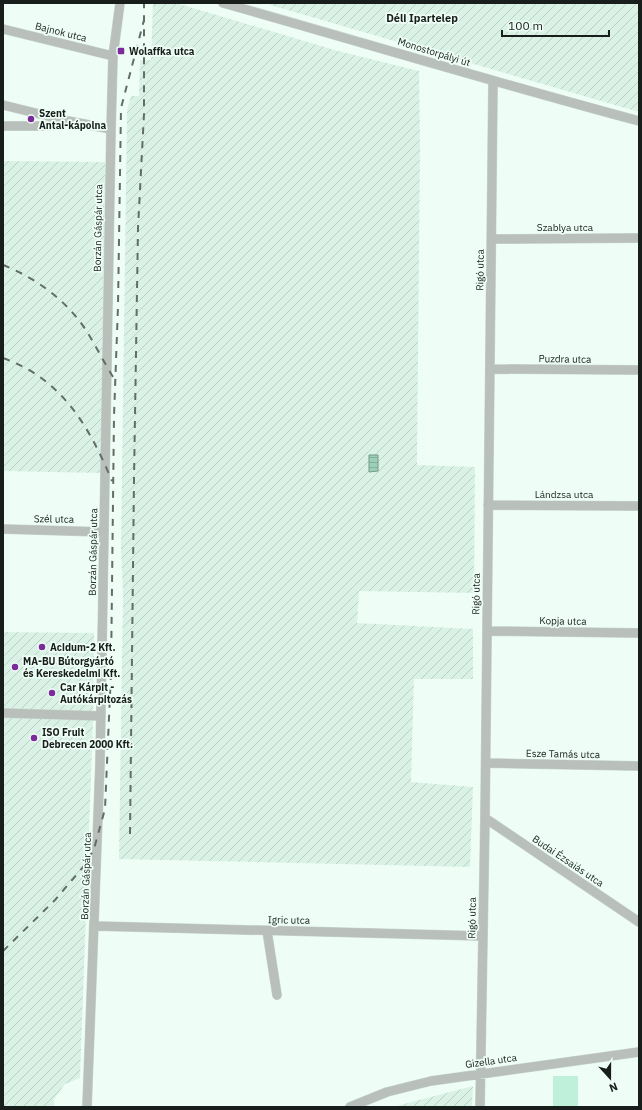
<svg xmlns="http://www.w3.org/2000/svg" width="642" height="1110" viewBox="0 0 642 1110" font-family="'IBM Plex Sans',sans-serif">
	<defs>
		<pattern id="industrial-furrows" width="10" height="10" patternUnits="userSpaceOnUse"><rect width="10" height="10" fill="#daf2e6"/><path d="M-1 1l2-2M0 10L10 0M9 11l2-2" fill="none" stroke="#bacfc5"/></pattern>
		<pattern id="water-rules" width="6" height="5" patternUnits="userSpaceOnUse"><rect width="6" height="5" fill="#9bcfb7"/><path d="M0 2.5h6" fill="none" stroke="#85b19d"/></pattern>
	</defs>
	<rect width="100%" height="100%" fill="#eefef6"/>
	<path fill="url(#industrial-furrows)" d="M153 3H176L338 51 419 71 420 147 417 465 475 467 474 593 359 591 357 623 473 629V679H414L411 782 473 787 470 867 119 859 123 595 121 548 127 110 131 96H139L140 60H151Z
		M270 3H639V112L270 5Z
		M3 161 105 162 101 473 3 471Z
		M3 632 94 633 93 721 80 1078 65 1084 54 1099V1107H3Z
		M473 1086 472 1107H395L396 1106Z"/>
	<path fill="#bff0d9" d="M553 1076H578V1107H553Z"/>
	<path fill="url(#water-rules)" stroke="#749a88" d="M369 455H378V471L369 472Z"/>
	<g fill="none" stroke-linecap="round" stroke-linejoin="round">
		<defs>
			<path id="minor" d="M223 3C361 42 500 84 639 121
				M3 29 113 56
				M3 105 68 121 111 129
				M3 126H47L67 122
				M492 239 639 238
				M490 369 639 370
				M488 505 639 506
				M3 529 104 532
				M487 631 639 633
				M3 713 101 716
				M486 763 639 766
				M485 818 639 922
				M95 926 483 936
				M267 931 277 995
				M87 1107 100 763 111 129 113 56 120 3
				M350 1107 387 1092 431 1081 639 1052
				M480 1107 485 818 493 82"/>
		</defs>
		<use href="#minor" stroke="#ccdad3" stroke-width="10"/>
		<use href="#minor" stroke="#b9c0bc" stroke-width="9"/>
		<path stroke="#636c67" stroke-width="2" stroke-dasharray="7 7" stroke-linecap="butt" d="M3 265C38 279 69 302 89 335 98 350 106 366 115 380
			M3 358C62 379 89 426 112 481
			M130 834 134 479 138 228 144 114V3
			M3 951 55 900 84 866 94 849 105 809 111 672 114 416 118 306 121 108 144 20"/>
	</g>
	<g fill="#7c2b9b" stroke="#eefef6" stroke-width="1.5">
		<rect x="117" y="47" width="8" height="8" rx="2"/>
		<circle cx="31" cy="119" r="4"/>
		<circle cx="42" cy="647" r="4"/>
		<circle cx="15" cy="667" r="4"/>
		<circle cx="52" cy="693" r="4"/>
		<circle cx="34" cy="738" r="4"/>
	</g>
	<g text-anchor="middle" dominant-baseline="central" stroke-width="3.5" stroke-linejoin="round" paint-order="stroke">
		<g font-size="10" fill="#181e1b" stroke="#eefef6">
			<text transform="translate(61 32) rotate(14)">Bajnok utca</text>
			<text transform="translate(434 52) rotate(17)">Monostorpályi út</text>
			<text x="565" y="227">Szablya utca</text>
			<text transform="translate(98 228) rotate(-89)">Borzán Gáspár utca</text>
			<text transform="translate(480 270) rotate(-89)">Rigó utca</text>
			<text transform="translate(565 359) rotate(1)">Puzdra utca</text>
			<text x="564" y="494">Lándzsa utca</text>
			<text transform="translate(54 519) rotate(1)">Szél utca</text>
			<text transform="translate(93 552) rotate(-89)">Borzán Gáspár utca</text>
			<text transform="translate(476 594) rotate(-89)">Rigó utca</text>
			<text transform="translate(563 621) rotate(1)">Kopja utca</text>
			<text transform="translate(563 754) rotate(1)">Esze Tamás utca</text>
			<text transform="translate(568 861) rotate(34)">Budai Ézsaiás utca</text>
			<text transform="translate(86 876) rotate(-88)">Borzán Gáspár utca</text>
			<text transform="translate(472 918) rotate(-89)">Rigó utca</text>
			<text transform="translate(289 920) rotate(1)">Igric utca</text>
			<text transform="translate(491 1061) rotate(-8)">Gizella utca</text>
		</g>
		<g font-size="10" font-weight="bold" fill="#181e1b" stroke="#eefef6" text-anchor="start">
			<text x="129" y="51">Wolaffka utca</text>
			<text x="39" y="113">Szent<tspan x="39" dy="12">Antal-kápolna</tspan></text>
			<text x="50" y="647">Acidum-2 Kft.</text>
			<text x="23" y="661">MA-BU Bútorgyártó<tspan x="23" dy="12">és Kereskedelmi Kft.</tspan></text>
			<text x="60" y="687">Car Kárpit -<tspan x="60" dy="12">Autókárpitozás</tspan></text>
			<text x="42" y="732">ISO Fruit<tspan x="42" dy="12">Debrecen 2000 Kft.</tspan></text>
		</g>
		<g font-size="11" font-weight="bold" fill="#181e1b" stroke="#eefef6">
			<text x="422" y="18">Déli Ipartelep</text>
		</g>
	</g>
	<rect width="642" height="1110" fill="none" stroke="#181e1b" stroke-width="8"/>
	<g transform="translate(610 1078) rotate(159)" stroke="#eefef6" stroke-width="3" paint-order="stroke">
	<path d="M0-3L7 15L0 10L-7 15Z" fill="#181e1b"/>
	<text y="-6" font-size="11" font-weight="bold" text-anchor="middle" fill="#181e1b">N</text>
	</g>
	<path d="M502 30v6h107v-6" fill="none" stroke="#181e1b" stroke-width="2"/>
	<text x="508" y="30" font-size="12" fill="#181e1b" stroke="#eefef6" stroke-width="3" paint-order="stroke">100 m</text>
</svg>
